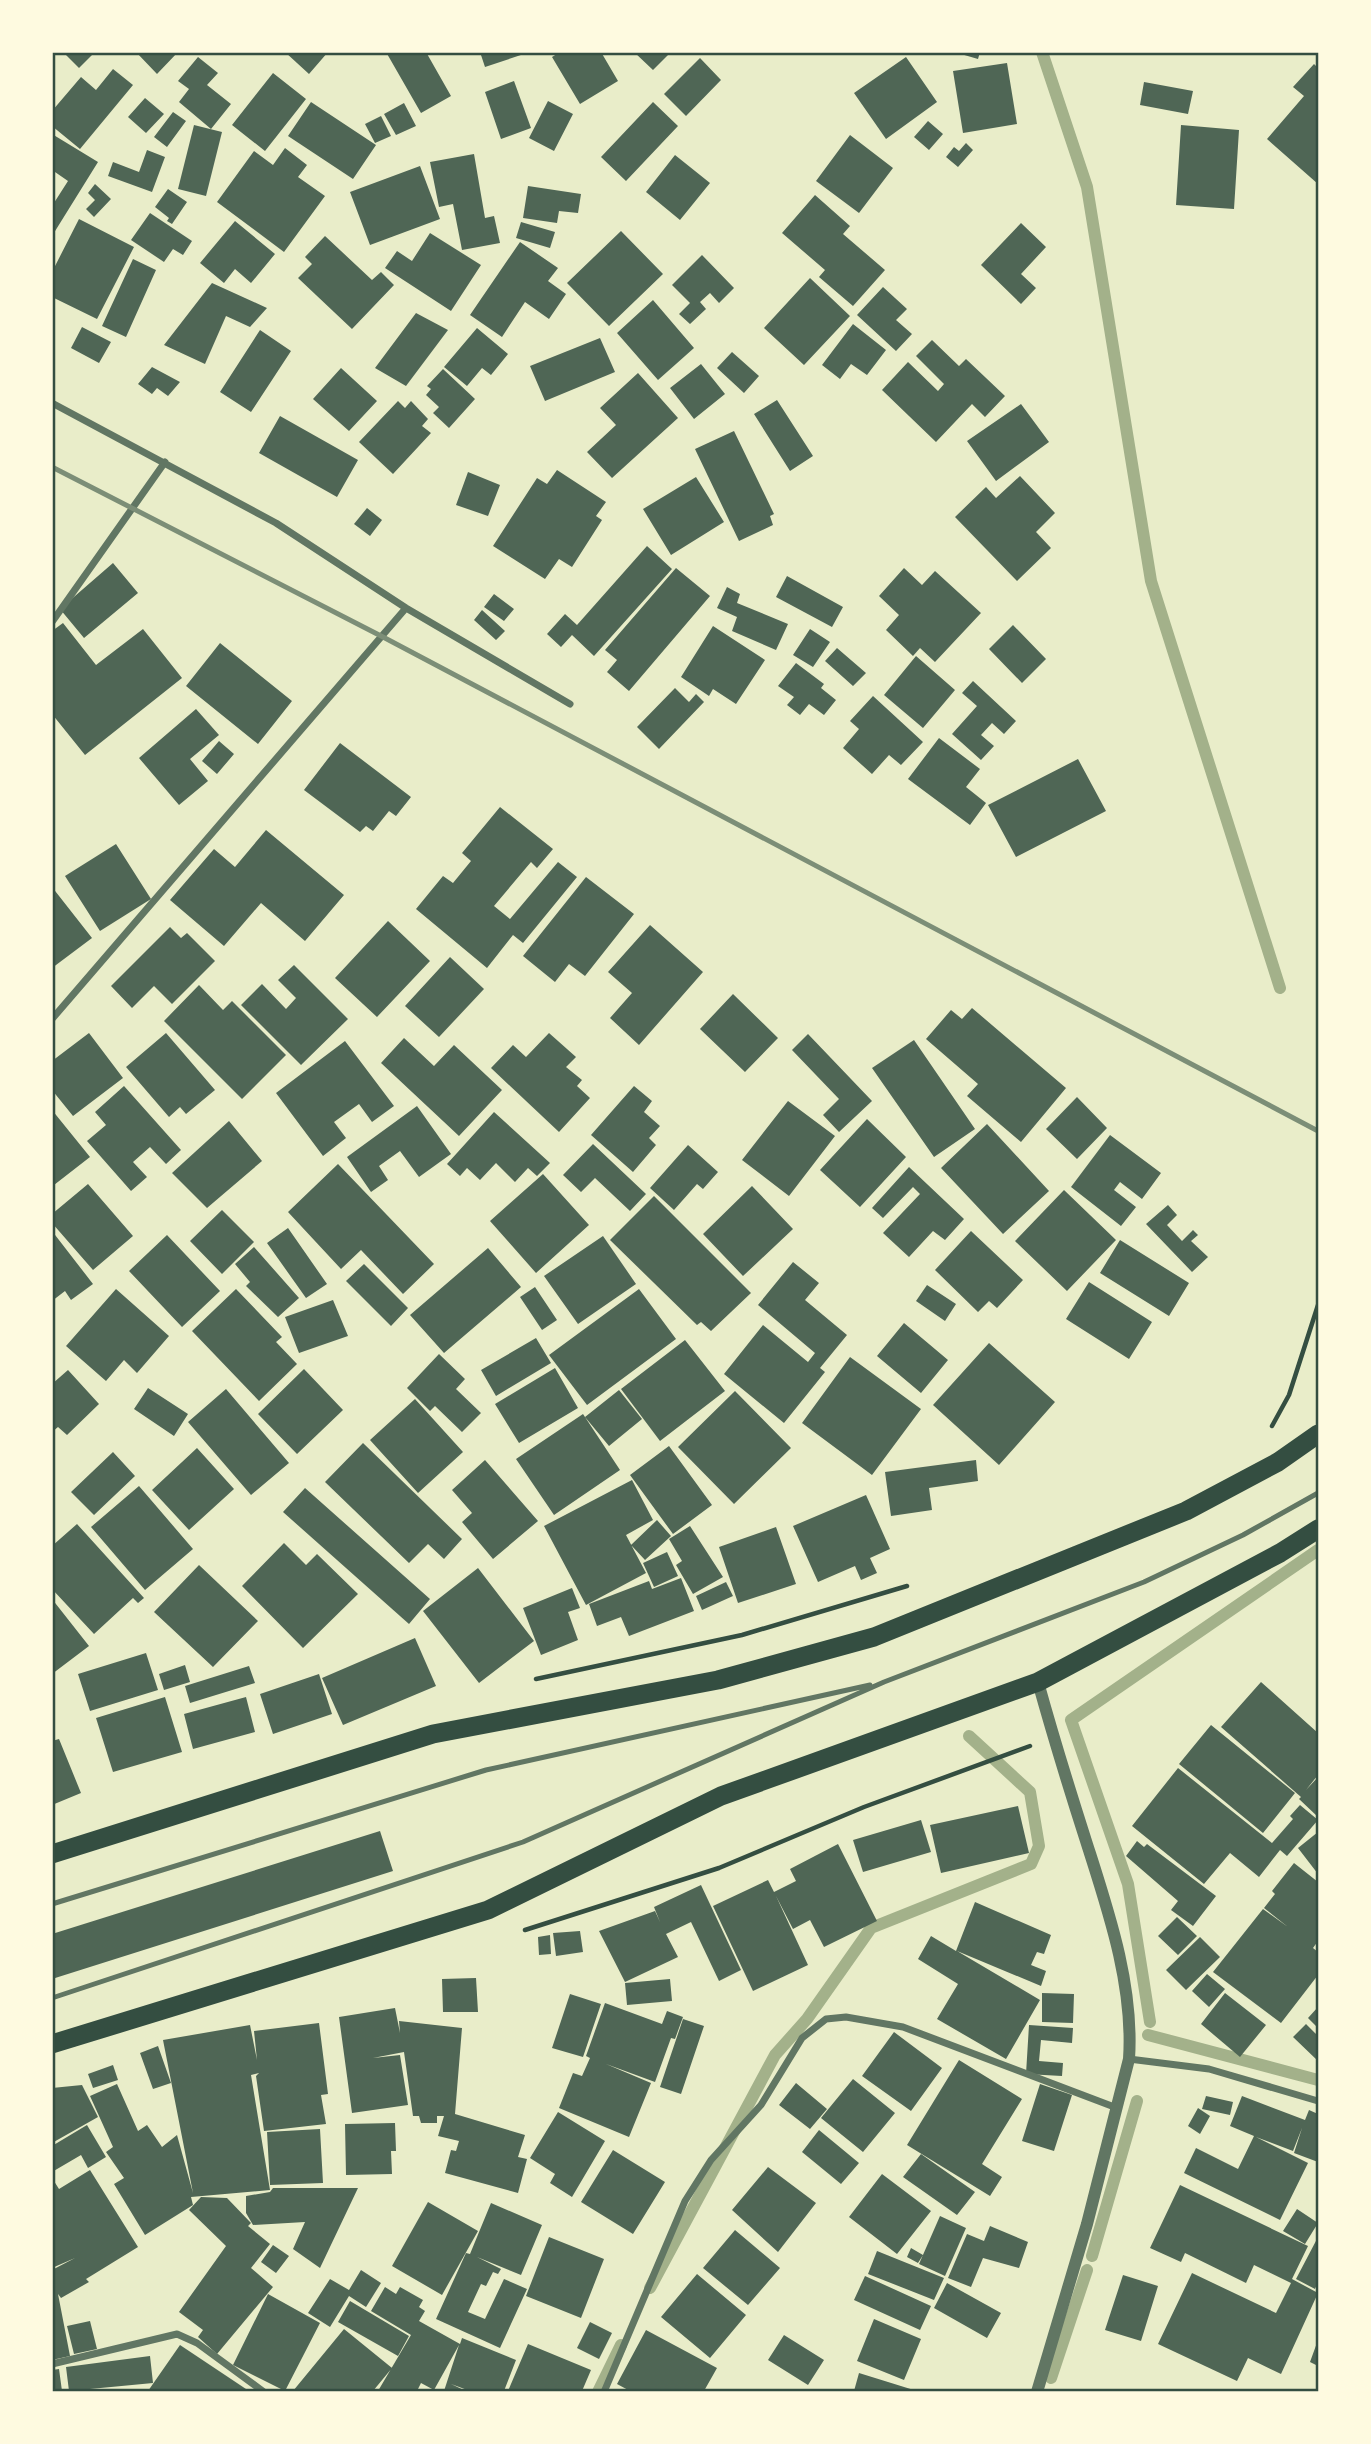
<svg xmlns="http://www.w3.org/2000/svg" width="1371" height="2444" viewBox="0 0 1371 2444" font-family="Spectral,serif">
	<rect width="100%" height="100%" fill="#e9edc9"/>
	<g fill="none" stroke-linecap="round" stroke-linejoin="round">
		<path stroke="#a3b18a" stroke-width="12" d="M1042 52 1087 187 1151 581 1280 988
			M1150 2022 1128 1884 1071 1720 1318 1550
			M1148 2035 1318 2080
			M1092 2256 1137 2101
			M650 2288 775 2055 807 2019 871 1928 1031 1864 1039 1846 1030 1792 969 1736
			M1051 2378 1087 2270
			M598 2392 621 2345"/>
	</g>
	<path fill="#4f6655" d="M63 52H95L79 68Z
		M136 52H178L157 74Z
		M285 52H328L309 74Z
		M386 52H426L451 96 421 113Z
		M480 52H527V53L485 67Z
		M560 52H601L618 81 580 104 552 57Z
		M634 52H671L653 70Z
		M954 52H980L978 59Z
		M198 57 218 73 207 85 231 104 211 129 179 102 189 89 178 81Z
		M906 57 937 102 886 139 854 93Z
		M700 58 721 80 686 116 664 94Z
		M1007 63 1017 124 963 133 953 71Z
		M1314 64 1318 68V184L1267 139 1304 96 1293 87Z
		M113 69 133 85 80 149 52 126V111L81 77 96 90Z
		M273 73 306 99 265 151 232 125Z
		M514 81 531 128 501 139 485 92Z
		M1144 82 1193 91 1188 114 1140 105Z
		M145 98 164 114 146 133 128 117Z
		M548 101 573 114 554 151 529 138Z
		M311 102 376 145 353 179 288 136Z
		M653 102 678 126 626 181 601 157Z
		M404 103 416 126 396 135 384 114Z
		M173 112 186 121 167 147 154 137Z
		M381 116 391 136 375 143 365 124Z
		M928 121 943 134 929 150 914 137Z
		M194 125 222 132 206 196 178 189Z
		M1181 125 1239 130 1234 209 1176 205Z
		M52 134 98 162 52 236V206L68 181 55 172 52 176Z
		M850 135 893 168 859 213 816 181Z
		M966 143 973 150 958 167 946 157 954 147 959 151Z
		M285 148 307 165 298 177 325 196 284 252 217 202 254 151 273 165Z
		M147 150 165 157 152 192 108 176 113 162 139 172Z
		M474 154 485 218 494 216 500 243 462 250 453 204 439 207 430 162Z
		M675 155 710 183 680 220 646 192Z
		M420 166 440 219 370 245 350 192Z
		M95 184 111 199 94 217 86 209 95 200 88 193Z
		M528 186 581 194 578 213 559 211 557 223 523 218Z
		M168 189 187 202 172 224 167 221 169 218 155 207Z
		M815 195 850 226 843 234 885 270 853 306 819 277 825 270 782 233Z
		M150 213 192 241 183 255 173 249 164 262 131 240Z
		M79 219 134 247 97 319 52 297V272Z
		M235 221 275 254 251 283 235 269 224 283 200 263Z
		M521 222 555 232 550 248 516 238Z
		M1021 223 1046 247 1021 274 1036 288 1021 304 981 265Z
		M621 231 663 274 609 326 567 283Z
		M430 233 481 265 451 311 385 268 397 251 412 261Z
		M325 236 372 280 381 272 394 285 352 329 298 278 312 264 305 257Z
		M520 242 558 268 548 281 566 294 549 319 525 302 502 337 470 315Z
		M702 255 734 288 719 303 710 293 700 302 706 309 690 324 679 314 690 303 672 285Z
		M133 259 156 270 126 337 102 326Z
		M810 278 850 316 804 365 764 328Z
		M212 283 267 308 250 327 226 316 205 364 164 345Z
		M883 287 907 309 896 320 912 334 896 351 857 315Z
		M653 300 694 348 658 380 617 333Z
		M416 313 448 330 406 386 375 368Z
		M853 324 886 350 867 375 851 364 840 379 822 365Z
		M82 327 111 342 99 363 71 348Z
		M477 328 508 354 491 375 482 368 467 386 444 367Z
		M260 330 291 351 251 412 220 392Z
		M600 338 615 372 545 401 530 366Z
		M932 340 959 366 966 359 1005 396 985 417 972 404 936 442 882 390 908 362 938 391 944 384 916 356Z
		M732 352 759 376 744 393 717 368Z
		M701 364 725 394 694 419 670 388Z
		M152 367 180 382 168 396 157 388 152 394 138 384Z
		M341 368 377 401 349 431 313 399Z
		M443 369 475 399 449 428 433 413 439 407 426 395 431 389 427 386Z
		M638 373 678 418 612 478 587 452 616 425 600 408Z
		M777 400 813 456 790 471 754 414Z
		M398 401 405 408 411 401 428 419 422 426 431 433 393 474 359 442Z
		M1021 404 1049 442 996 481 967 441Z
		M280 416 358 460 337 497 259 453Z
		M734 431 774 514 770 516 773 525 739 541 695 449Z
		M557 470 606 502 596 516 602 520 572 567 559 559 545 579 493 546 537 478 547 484Z
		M468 472 500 485 488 516 456 505Z
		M1020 476 1055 513 1036 532 1051 548 1017 581 955 517 986 487 996 498Z
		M696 477 724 522 671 555 643 509Z
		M367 508 382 520 370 536 354 524Z
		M647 546 672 569 594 656 572 635 561 647 547 634 565 614 577 625Z
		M113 563 138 593 84 638 60 609Z
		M676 568 710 596 629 691 607 672 617 660 605 650Z
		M904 568 922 585 935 571 981 613 935 662 920 648 913 656 886 630 899 615 879 596Z
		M787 576 843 607 832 627 776 597Z
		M727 587 740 594 737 603 788 624 776 650 732 631 737 617 717 608Z
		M494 594 514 609 504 621 484 607Z
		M482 610 505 631 496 640 474 620Z
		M63 623 96 665 143 629 182 678 85 755 52 714V631Z
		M1013 625 1046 659 1022 683 989 649Z
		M713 626 765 660 736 704 713 689 709 696 681 677Z
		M810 629 830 642 813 667 793 655Z
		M220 643 292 701 258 744 186 686Z
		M837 648 866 673 853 686 825 661Z
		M916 656 955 690 923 728 884 695Z
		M796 663 824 684 821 688 836 700 824 715 809 704 800 715 787 705 794 697 778 686Z
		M973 681 1016 721 1004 734 992 723 981 735 994 746 981 760 952 734 977 706 962 693Z
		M675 688 689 702 696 694 704 702 659 749 637 727Z
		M873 696 923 742 901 765 889 755 872 774 843 748 859 729 850 721Z
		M196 709 219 735 190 759 208 781 179 805 139 758Z
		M939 738 980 769 966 787 986 803 970 825 908 779Z
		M219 741 234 754 217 774 202 761Z
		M340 743 411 797 396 816 389 811 373 831 366 826 360 832 304 790Z
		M1078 759 1106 811 1016 857 988 805Z
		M500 807 553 849 537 868 531 862 494 906 510 919 558 862 577 877 523 943 513 935 487 968 416 909 443 876 453 883 471 861 462 853Z
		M266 830 344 895 305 941 261 903 224 946 170 900 214 849 235 867Z
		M116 844 151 899 100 931 65 876Z
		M586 877 634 914 585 976 569 964 555 982 523 956Z
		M52 887 92 938 52 968Z
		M388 921 430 961 377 1017 335 978Z
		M650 925 703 972 639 1045 610 1018 632 993 608 972Z
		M170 927 181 938 187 933 215 961 172 1004 154 986 132 1008 111 986Z
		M450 957 484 989 439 1037 405 1006Z
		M294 965 348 1019 301 1065 241 1005 262 984 286 1009 296 998 278 980Z
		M199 985 223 1010 232 1001 286 1055 242 1099 164 1021Z
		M733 994 778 1038 745 1072 700 1029Z
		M972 1008 1066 1088 1021 1142 967 1096 978 1084 926 1039 951 1010 962 1019Z
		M89 1033 123 1078 73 1116 52 1090V1061Z
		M166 1033 215 1090 186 1114 180 1107 169 1117 126 1067Z
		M549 1033 576 1057 566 1067 582 1080 577 1086 590 1098 559 1132 491 1068 513 1045 526 1057Z
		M808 1034 872 1101 839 1132 823 1115 839 1099 792 1050Z
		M404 1038 434 1066 454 1045 502 1090 459 1136 381 1063Z
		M914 1040 975 1129 934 1157 872 1068Z
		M345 1041 394 1106 372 1122 359 1104 334 1122 346 1138 323 1156 276 1093Z
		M124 1086 181 1150 166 1164 150 1147 133 1162 147 1177 131 1191 87 1141 106 1125 95 1112Z
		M634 1086 652 1101 644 1112 660 1126 649 1138 656 1145 633 1172 591 1135Z
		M1077 1097 1107 1128 1077 1159 1046 1129Z
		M788 1101 835 1136 789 1196 742 1160Z
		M417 1106 451 1154 419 1177 400 1151 379 1166 388 1180 371 1192 347 1157Z
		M52 1110 90 1157 54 1185 52 1184Z
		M494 1112 550 1163 537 1176 528 1168 515 1182 496 1163 480 1180 467 1168 460 1176 447 1164Z
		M867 1119 906 1157 860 1207 820 1170Z
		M229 1121 262 1161 207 1208 172 1173Z
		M987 1124 1049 1191 1003 1234 941 1168Z
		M1110 1135 1161 1173 1142 1199 1120 1182 1114 1190 1136 1207 1121 1226 1071 1187Z
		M593 1144 646 1194 630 1211 595 1178 581 1192 563 1175Z
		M688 1145 718 1172 703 1189 697 1184 674 1210 650 1188Z
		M338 1164 434 1264 403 1294 361 1250 341 1269 288 1212Z
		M909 1167 964 1219 945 1240 933 1231 909 1257 883 1233 920 1194 913 1187 883 1218 872 1208Z
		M543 1174 589 1225 536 1273 490 1221Z
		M88 1184 133 1236 93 1270 52 1223V1214Z
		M752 1186 793 1229 743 1276 703 1234Z
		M1064 1190 1116 1240 1067 1291 1015 1241Z
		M654 1196 751 1293 711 1331 701 1322 697 1325 610 1240Z
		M1168 1205 1177 1215 1167 1225 1182 1241 1193 1230 1198 1235 1191 1241 1208 1257 1192 1272 1146 1224Z
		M222 1210 254 1242 222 1274 190 1241Z
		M288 1228 327 1284 306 1298 267 1243Z
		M52 1231 93 1284 71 1300 65 1291 52 1301Z
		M971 1231 1023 1280 997 1308 989 1301 978 1312 935 1270Z
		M167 1235 220 1291 182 1327 129 1271Z
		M603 1236 636 1284 578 1324 544 1276Z
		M1120 1240 1189 1283 1169 1316 1100 1273Z
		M254 1247 299 1298 278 1317 246 1286 250 1282 235 1264Z
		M488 1248 521 1287 444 1353 410 1315Z
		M793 1262 819 1283 805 1300 847 1335 820 1368 825 1372 784 1423 724 1374 763 1325 808 1362 815 1353 758 1305Z
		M364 1264 408 1308 391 1326 346 1281Z
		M1089 1282 1152 1322 1129 1359 1066 1319Z
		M927 1285 956 1304 945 1321 916 1301Z
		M535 1287 557 1320 542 1330 520 1297Z
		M116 1289 169 1336 137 1373 124 1360 106 1381 66 1346Z
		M236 1289 282 1337 276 1342 297 1364 259 1401 192 1331Z
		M639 1289 676 1339 587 1405 549 1355Z
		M333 1300 348 1336 299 1353 285 1317Z
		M904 1323 948 1360 921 1393 877 1356Z
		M536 1338 551 1363 496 1396 481 1370Z
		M685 1340 725 1391 660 1441 621 1389Z
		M989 1343 1055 1402 999 1465 933 1405Z
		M439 1354 465 1379 456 1389 481 1413 462 1432 435 1406 430 1411 407 1388Z
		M850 1357 921 1409 872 1475 802 1423Z
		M555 1368 578 1408 519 1443 495 1404Z
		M304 1369 343 1410 297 1454 258 1414Z
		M68 1370 99 1404 67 1435 58 1427 52 1432V1384Z
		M148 1388 188 1414 174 1436 134 1409Z
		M226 1389 289 1463 251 1495 188 1422Z
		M619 1390 642 1419 609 1446 585 1417Z
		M735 1391 791 1448 734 1504 678 1447Z
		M415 1399 463 1452 418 1493 370 1440Z
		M583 1414 620 1470 554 1515 516 1459Z
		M363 1443 462 1539 444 1559 428 1544 409 1563 325 1482Z
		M669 1446 712 1505 673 1534 630 1475Z
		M197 1448 234 1489 189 1530 152 1490Z
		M113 1452 135 1476 94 1515 71 1492Z
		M485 1460 538 1521 493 1559 462 1522 472 1513 452 1490Z
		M976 1460 978 1481 929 1488 932 1510 891 1516 885 1472Z
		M632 1480 653 1520 626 1535 646 1573 586 1605 544 1526Z
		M139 1486 193 1549 145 1590 91 1527Z
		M305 1488 430 1599 409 1624 283 1512Z
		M866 1495 890 1549 870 1558 877 1573 861 1580 855 1566 818 1582 793 1526Z
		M657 1520 671 1536 645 1560 631 1545Z
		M77 1524 144 1598 138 1603 133 1598 94 1634 52 1589V1546Z
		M690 1526 723 1577 693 1594 676 1565 682 1561 669 1539Z
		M776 1527 796 1584 738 1603 719 1547Z
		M284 1543 306 1565 317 1554 358 1594 303 1648 242 1586Z
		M667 1552 678 1576 654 1587 643 1563Z
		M199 1565 258 1621 213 1667 154 1612Z
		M478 1568 534 1641 479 1683 423 1611Z
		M681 1578 694 1611 629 1636 621 1617 597 1626 589 1604 649 1581 652 1589Z
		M726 1582 733 1596 702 1610 696 1596Z
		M572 1588 580 1608 568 1612 578 1640 541 1655 523 1608Z
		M52 1599 89 1646 52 1674Z
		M415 1638 436 1686 343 1725 322 1678Z
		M146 1653 158 1690 90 1711 78 1674Z
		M185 1665 190 1682 164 1690 159 1674Z
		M249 1666 255 1683 190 1703 185 1686Z
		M319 1674 332 1714 273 1734 260 1694Z
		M1261 1682 1318 1733V1775L1306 1790 1318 1777V1817L1299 1799 1301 1797 1221 1727Z
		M165 1697 182 1752 113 1772 96 1718Z
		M246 1697 255 1732 193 1749 184 1714Z
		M1211 1725 1295 1793 1263 1833 1179 1764Z
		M59 1739 81 1793 52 1805V1741Z
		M1178 1768 1272 1843 1293 1819 1290 1816 1300 1805 1318 1820 1287 1856 1280 1850 1259 1877 1230 1853 1204 1884 1132 1826Z
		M1018 1806 1029 1853 941 1873 930 1825Z
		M921 1820 931 1852 863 1872 853 1840Z
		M380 1831 393 1871 52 1979V1934Z
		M1318 1832V1874L1298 1848Z
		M1137 1841 1144 1847 1147 1844 1216 1896 1193 1926 1171 1910 1178 1901 1126 1856Z
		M838 1844 877 1921 824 1947 810 1920 793 1929 776 1896 808 1965 753 1991 713 1906 768 1880 774 1892 796 1881 790 1869Z
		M1294 1863 1318 1882V1941L1313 1948 1318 1952V1975L1281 2023 1213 1972 1263 1909 1288 1927 1264 1908 1275 1894 1272 1891Z
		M701 1885 741 1970 719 1981 691 1922 666 1934 678 1957 625 1982 599 1931 655 1911 660 1922 654 1907Z
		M975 1902 1051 1935 1044 1954 1037 1952 1031 1965 1046 1971 1041 1986 957 1951 1040 2000 1006 2059 937 2019 958 1984 918 1959 931 1936 956 1951Z
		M1177 1917 1197 1936 1178 1955 1158 1936Z
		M580 1931 583 1952 556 1956 553 1933Z
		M550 1935 551 1954 539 1955 538 1937Z
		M1200 1937 1220 1957 1186 1990 1166 1970Z
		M1207 1974 1225 1989 1209 2007 1192 1991Z
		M476 1978 478 2012H443L442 1979Z
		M670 1979 672 2001 627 2005 625 1983Z
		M1042 1993 1074 1994 1073 2023 1042 2022Z
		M1225 1993 1266 2025 1240 2057 1201 2024Z
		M570 1994 601 2004 583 2057 552 2048Z
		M605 2003 662 2024 667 2011 683 2017 675 2039 671 2038 655 2082 606 2064 651 2083 629 2137 559 2108 573 2073 582 2076 590 2058 586 2056Z
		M1318 2007V2028L1308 2018Z
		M395 2008 400 2033 399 2021 462 2028 455 2114 525 2135 518 2157 527 2159 518 2193 445 2173 451 2150 456 2151 459 2141 438 2136 444 2116H437V2123H421L419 2116H413L404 2052 373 2058 400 2055 408 2105 352 2113 339 2017Z
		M683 2019 704 2026 681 2094 660 2087Z
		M319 2023 328 2094 321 2095 326 2124 264 2131 256 2076 259 2073 251 2075 270 2190 191 2197 193 2205 145 2235 114 2184 124 2178 106 2152 113 2147 90 2096 117 2084 138 2131 147 2125 162 2147 177 2135 193 2193 163 2040 250 2025 257 2060 254 2031Z
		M1306 2024 1318 2036V2061L1293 2037Z
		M1029 2025 1073 2028 1072 2043 1041 2040 1039 2061 1063 2063 1062 2076 1026 2074Z
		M894 2032 942 2068 911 2111 862 2076Z
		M158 2046 171 2083 153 2089 140 2053Z
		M959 2060 1022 2099 982 2164 1002 2177 990 2196 907 2145Z
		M113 2065 118 2080 93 2088 88 2074Z
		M853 2079 895 2113 863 2152 821 2118Z
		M796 2083 827 2109 810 2129 779 2105Z
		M1040 2084 1072 2095 1054 2151 1022 2141Z
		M82 2085 98 2117 52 2143V2088Z
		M1206 2096 1233 2102 1230 2115 1202 2109Z
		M1242 2096 1305 2120 1309 2110 1318 2114V2162L1294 2153 1302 2128 1293 2151 1256 2137 1308 2163 1280 2220 1184 2173 1196 2148 1238 2169 1254 2136 1230 2126Z
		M1198 2108 1210 2116 1200 2134 1188 2126Z
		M558 2112 605 2141 572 2197 550 2183 555 2174 530 2158Z
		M395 2123 396 2151H391L392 2174 346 2175 345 2124Z
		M87 2125 106 2157 88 2168 81 2155 52 2172V2146Z
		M320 2129 323 2183 270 2185 267 2132Z
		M819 2130 859 2163 841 2184 802 2152Z
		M613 2150 665 2182 633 2234 581 2202Z
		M921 2154 975 2192 957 2215 903 2177Z
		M768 2167 816 2203 778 2252 732 2210Z
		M90 2170 138 2247 86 2279 89 2282 61 2298 58 2294 70 2356 52 2360V2270L75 2258 52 2268V2178L59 2189Z
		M882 2174 931 2211 897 2254 849 2217Z
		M1180 2185 1308 2246 1292 2279 1318 2293 1281 2374 1248 2358 1237 2381 1158 2344 1192 2273 1276 2313 1291 2283 1254 2265 1246 2283 1185 2253 1181 2262 1150 2248Z
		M273 2188H358L320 2268 293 2249 305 2222 253 2225 246 2213V2196L270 2192Z
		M201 2197 227 2198 251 2223 248 2226 270 2244 251 2268 273 2287 217 2354 198 2337 203 2330 179 2312 226 2246 189 2210Z
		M428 2202 478 2231 442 2295 392 2266Z
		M491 2203 542 2225 521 2275 477 2257 501 2269 498 2274 493 2272 486 2286 481 2284 468 2312 485 2319 504 2279 527 2289 500 2348 436 2319 466 2253 470 2254Z
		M1297 2209 1318 2223 1305 2244 1283 2231Z
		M940 2216 966 2228 945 2276 919 2264Z
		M990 2226 1028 2242 1019 2268 983 2258 971 2287 948 2278 967 2234 984 2241Z
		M735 2230 780 2268 748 2305 703 2268Z
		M549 2237 604 2259 581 2318 526 2296Z
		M1318 2237V2282L1315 2289 1296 2279Z
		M273 2245 289 2256 276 2273 261 2262Z
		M911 2248 923 2255 918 2263 907 2257Z
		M877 2251 944 2278 934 2300 868 2274Z
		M361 2270 381 2283 366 2307 349 2296 330 2327 308 2313 330 2279 349 2290Z
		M697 2274 746 2315 710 2358 661 2317Z
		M1123 2275 1158 2286 1141 2341 1105 2330Z
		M865 2276 931 2306 920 2330 854 2300Z
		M947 2283 1001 2313 987 2338 934 2308Z
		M385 2287 396 2294 400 2287 423 2300 419 2307 425 2311 419 2321 460 2344 462 2338 516 2360 504 2391H470L451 2384 466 2391H444L459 2345 434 2390 421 2383 417 2391H378L411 2335 371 2311Z
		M268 2294 320 2323 285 2391 233 2365Z
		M350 2301 409 2336 398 2356 338 2322Z
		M874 2319 921 2339 904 2380 857 2361Z
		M90 2321 97 2349 74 2354 67 2326Z
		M590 2322 612 2333 599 2359 577 2348Z
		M344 2329 392 2368 373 2391H293Z
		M646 2330 717 2368 704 2391H630L617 2384Z
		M784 2335 824 2360 808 2385 768 2360Z
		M1318 2340V2366L1310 2362Z
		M528 2344 591 2370 582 2391H508Z
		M180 2345 246 2389 244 2391H148Z
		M150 2356 153 2383 69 2391 66 2367Z
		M59 2369 62 2391H52V2370Z
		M859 2373 917 2391H854Z"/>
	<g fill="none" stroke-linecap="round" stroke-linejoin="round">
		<path stroke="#344e41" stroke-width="4.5" d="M1272 1426 1289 1395 1318 1305
			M536 1679 742 1635 907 1586
			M525 1930 719 1868 864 1807 1030 1746"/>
		<path stroke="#617663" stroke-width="5" d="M52 1904 486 1770 870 1685
			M52 1998 523 1842 884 1682 1144 1582 1243 1535 1318 1493"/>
		<path stroke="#617663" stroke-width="7" d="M52 403 276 523 406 608 570 704
			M52 622 165 462
			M52 1019 406 608
			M1129 2059 1209 2069 1318 2101
			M52 2364 177 2334 197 2343 264 2392
			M604 2392 685 2201 711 2160 761 2105 802 2038 826 2019 846 2017 903 2027 1117 2108"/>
		<path stroke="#617663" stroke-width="12" d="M1037 2392 1087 2224 1129 2059C1134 1985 1108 1910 1086 1841 1069 1788 1053 1736 1038 1682"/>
		<path stroke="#344e41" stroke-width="19" d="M52 1854 433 1734 718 1680 874 1637 1186 1511 1278 1462 1318 1434
			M52 2044 488 1910 721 1796 1038 1682 1280 1553 1318 1529"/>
		<path stroke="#7c8e77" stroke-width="5" d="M52 467 383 637 1318 1131"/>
	</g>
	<rect width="1371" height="2444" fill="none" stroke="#fefae0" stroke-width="108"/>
	<rect x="54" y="54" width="1263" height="2336" fill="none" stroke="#344e41" stroke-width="2.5"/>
</svg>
